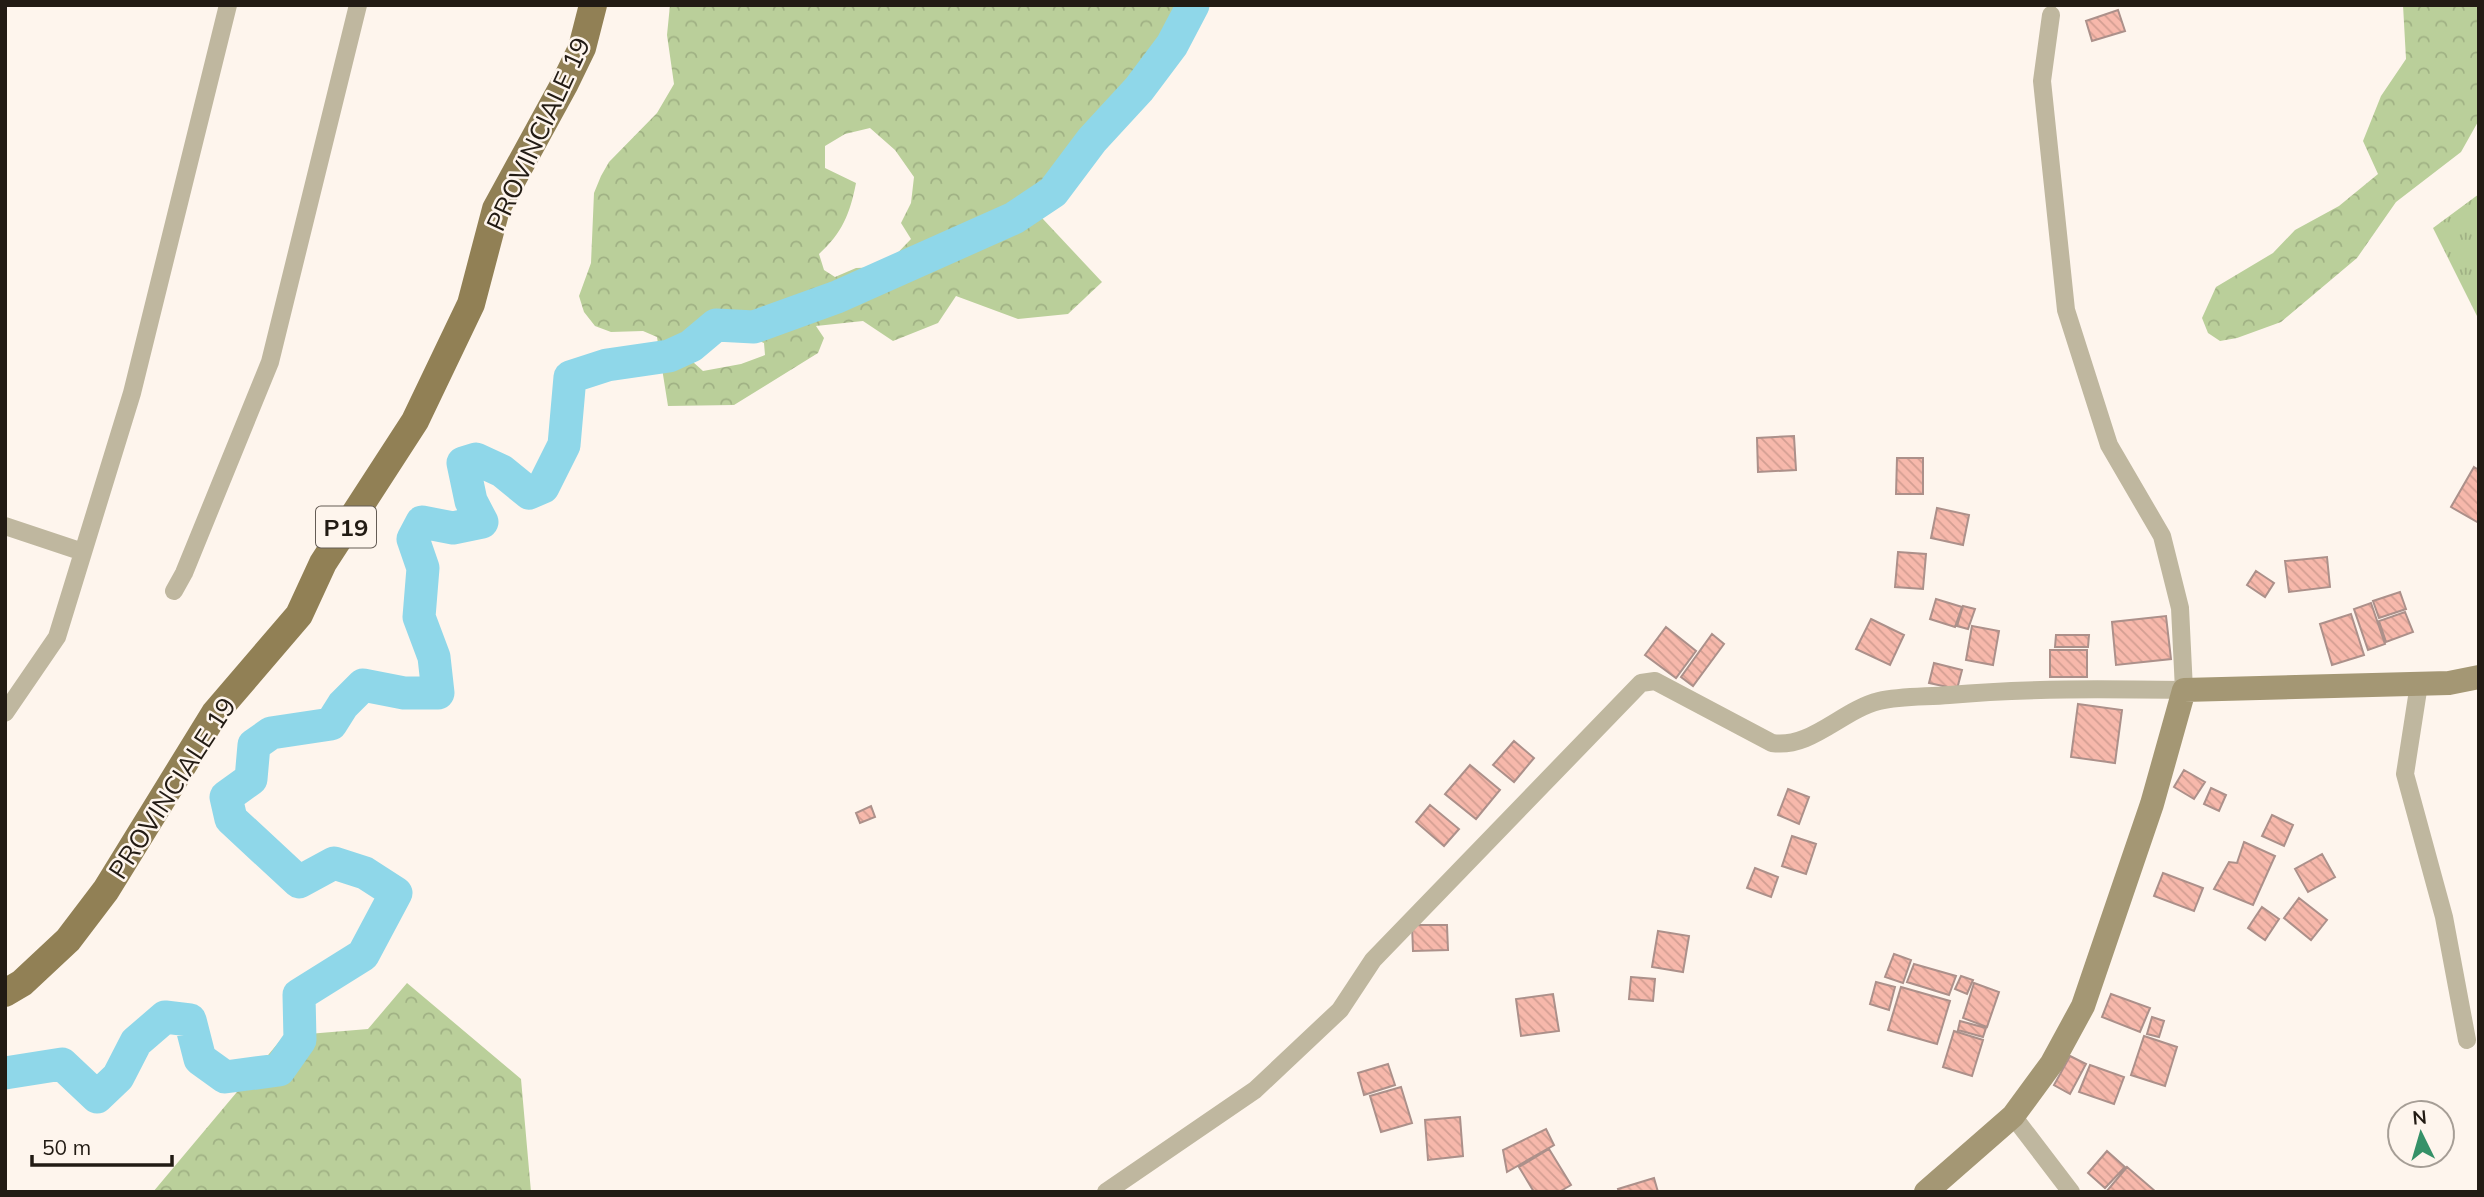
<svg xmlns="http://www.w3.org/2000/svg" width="2484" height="1197" viewBox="0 0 2484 1197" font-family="Mulish,sans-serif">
	<defs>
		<pattern id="grass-tufts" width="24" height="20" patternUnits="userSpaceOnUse" patternTransform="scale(1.75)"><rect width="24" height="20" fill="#bacf9a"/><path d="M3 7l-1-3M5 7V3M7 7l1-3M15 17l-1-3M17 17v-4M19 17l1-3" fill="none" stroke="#a0b184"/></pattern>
		<pattern id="forest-crowns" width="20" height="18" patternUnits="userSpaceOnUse" patternTransform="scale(1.75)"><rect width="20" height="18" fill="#bacf9a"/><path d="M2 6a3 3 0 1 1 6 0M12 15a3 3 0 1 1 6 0" fill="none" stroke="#a0b184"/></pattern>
		<pattern id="building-back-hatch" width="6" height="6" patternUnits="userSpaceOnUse" patternTransform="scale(1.75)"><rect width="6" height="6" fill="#f7b8ab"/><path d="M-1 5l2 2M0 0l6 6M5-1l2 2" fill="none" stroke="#d39e92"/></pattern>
	</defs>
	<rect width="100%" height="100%" fill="#fef5ed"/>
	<path fill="url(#grass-tufts)" d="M2479 194V320L2433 228Z"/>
	<path fill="url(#forest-crowns)" fill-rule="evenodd" d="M670 5H1186L1147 65 1043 188 1042 218 1102 282 1068 314 1018 319 956 296 938 323 893 341 863 321 816 326 824 338 818 353 734 405 668 406 657 337 643 331 611 332 595 326 584 312 579 296 591 263 594 193 601 176 609 162 657 113 674 84 667 35ZM870 128 895 150 914 177 911 203 901 223 911 239 884 267 856 268 835 277 824 270 819 254C842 233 850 214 856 183L825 168V146L845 134ZM752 338 764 343 765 355 741 364 703 371 693 362 717 339Z
		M2403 5H2479V120L2461 152 2396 202 2357 258 2281 322 2237 338 2220 341 2208 333 2202 318 2216 287 2273 253 2295 230 2339 206 2378 174 2363 141 2381 96 2406 59Z
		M407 983 521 1079 531 1192H153L284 1036 368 1029Z"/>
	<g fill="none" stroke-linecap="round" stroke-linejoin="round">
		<path stroke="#8fd7e9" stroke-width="33" d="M5 1073 62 1064 97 1097 118 1077 136 1042 165 1017 190 1020 200 1059 225 1077 279 1070 300 1040 299 995 363 955 396 893 365 873 334 863 299 882 231 819 226 797 251 779 254 745 271 733 331 724 343 705 363 685 404 693H438L434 657 419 617 423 568 413 539 422 522 453 528 482 522 471 501 463 463 476 459 502 471 529 493 543 487 564 445 570 377 607 365 669 356 691 346 716 325 754 327 837 297 1014 218 1053 192 1092 140 1139 89 1172 45 1193 5"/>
	</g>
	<path fill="url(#building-back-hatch)" stroke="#ac908a" stroke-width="2" d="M2118 10 2125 31 2092 41 2086 21Z
		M1794 436 1796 470 1758 472 1757 438Z
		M1897 458H1923V494H1896Z
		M2474 467 2479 470V523L2451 507Z
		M1937 508 1969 515 1963 545 1931 538Z
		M1898 552 1926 554 1923 589 1895 587Z
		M2327 557 2330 587 2289 592 2285 561Z
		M2256 571 2274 583 2265 597 2247 585Z
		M2400 592 2406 609 2379 618 2373 601Z
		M1936 599 1962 607 1955 627 1930 619Z
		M2371 603 2385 644 2368 650 2354 609Z
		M1963 606 1975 609 1968 629 1957 626Z
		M2405 612 2413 632 2386 642 2379 621Z
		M2351 614 2364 655 2332 665 2320 624Z
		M2166 616 2171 659 2116 665 2112 622Z
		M1871 619 1904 635 1890 665 1856 649Z
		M1972 626 1999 631 1993 665 1966 660Z
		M1666 627 1696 651 1676 678 1645 655Z
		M1712 634 1724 644 1693 686 1681 677Z
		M2056 635H2089L2088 647H2055Z
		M2050 650H2087V677H2050Z
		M1934 663 1962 670 1957 689 1929 683Z
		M2078 704 2122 710 2115 763 2071 757Z
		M1514 741 1534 758 1514 782 1493 765Z
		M1470 765 1500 790 1476 819 1445 794Z
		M2184 770 2205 782 2194 799 2174 787Z
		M2211 788 2226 795 2219 811 2204 804Z
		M1788 789 1809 797 1799 824 1778 815Z
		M1430 805 1459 829 1444 846 1416 822Z
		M871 806 875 817 860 823 856 813Z
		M2272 815 2293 825 2284 846 2262 836Z
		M1792 836 1816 844 1806 874 1782 866Z
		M2244 842 2275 856 2253 905 2214 889 2229 862 2237 863Z
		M2322 854 2335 877 2308 892 2295 869Z
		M1755 868 1778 877 1771 897 1747 888Z
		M2163 873 2203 888 2194 911 2154 896Z
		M2299 898 2327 920 2311 940 2284 918Z
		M2262 907 2279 919 2265 940 2248 928Z
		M1412 925H1447L1448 950 1413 951Z
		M1658 931 1689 936 1683 972 1652 967Z
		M1894 954 1911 960 1903 983 1885 977Z
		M1914 964 1956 976 1949 995 1907 982Z
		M1961 976 1973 980 1967 994 1955 989Z
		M1631 977 1655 979 1653 1001 1629 999Z
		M1876 982 1895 987 1889 1010 1870 1004Z
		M1974 983 1999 992 1987 1027 1963 1018Z
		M1901 987 1950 1001 1937 1044 1888 1030Z
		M1553 994 1559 1031 1521 1036 1516 999Z
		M2111 994 2150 1008 2140 1032 2102 1017Z
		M2152 1017 2164 1021 2159 1037 2147 1034Z
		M1960 1021 1986 1028 1983 1037 1958 1030Z
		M1954 1031 1983 1040 1972 1076 1943 1067Z
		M2144 1036 2177 1047 2165 1086 2131 1075Z
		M2070 1056 2086 1064 2070 1094 2054 1085Z
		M1388 1064 1395 1085 1364 1095 1358 1073Z
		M2090 1065 2124 1077 2114 1104 2079 1092Z
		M1401 1087 1412 1123 1381 1132 1370 1096Z
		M1460 1117 1463 1156 1428 1160 1425 1120Z
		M1546 1129 1554 1145 1507 1172 1503 1150Z
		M1549 1149 1571 1185 1559 1192H1534L1519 1167Z
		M2107 1151 2125 1167 2105 1188 2088 1173Z
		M2127 1167 2156 1192H2106Z
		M1654 1178 1658 1192H1619L1618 1189Z"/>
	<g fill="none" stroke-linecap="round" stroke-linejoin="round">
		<path stroke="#bfb79f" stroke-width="18" d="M5 526 83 552
			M174 591 184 573 270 362 358 5
			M2419 684 2405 774 2444 917 2467 1040
			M5 713 57 637 132 393 228 5
			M2013 1116 2071 1192
			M1106 1192 1255 1090 1340 1010 1373 960 1641 683 1655 681 1772 743C1811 749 1842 710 1879 701 1901 696 1926 697 1949 695 2027 688 2106 689 2184 690L2180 608 2162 536 2109 445 2066 310 2042 81 2051 15"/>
		<path stroke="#a49774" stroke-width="24" d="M1926 1192 2013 1116 2052 1063 2083 1006 2152 804 2184 690 2449 683 2479 677"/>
		<path stroke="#918055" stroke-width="28" d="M5 993 22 983 68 940 106 890 215 713 299 615 323 563 415 421 471 304 496 209 565 83 582 48 593 5"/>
	</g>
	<g text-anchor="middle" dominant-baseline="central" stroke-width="5" stroke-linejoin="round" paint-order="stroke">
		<rect fill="#fef5ed" stroke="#645c55" stroke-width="2" x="316" y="506.5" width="60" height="41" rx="5"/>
		<g font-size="24" font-weight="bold" fill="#221b14">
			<text x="346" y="527">P19</text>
		</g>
		<g font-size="26" fill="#221b14" stroke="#fef5ed">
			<text transform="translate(538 134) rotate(-65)">PROVINCIALE 19</text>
			<text transform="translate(172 788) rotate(-57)">PROVINCIALE 19</text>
		</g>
	</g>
	<rect width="2484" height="1197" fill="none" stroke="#221b14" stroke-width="14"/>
	<g transform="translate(2421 1134) rotate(355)"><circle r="33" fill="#fef5ed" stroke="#a69e96" stroke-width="2"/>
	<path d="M0-5L12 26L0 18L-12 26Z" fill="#359168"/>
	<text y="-10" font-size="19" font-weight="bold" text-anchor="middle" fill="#221b14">N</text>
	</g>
	<path d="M32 1155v10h140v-10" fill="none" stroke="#221b14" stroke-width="3.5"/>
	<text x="42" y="1155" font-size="21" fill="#221b14" stroke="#fef5ed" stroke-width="5" paint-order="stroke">50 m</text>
</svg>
